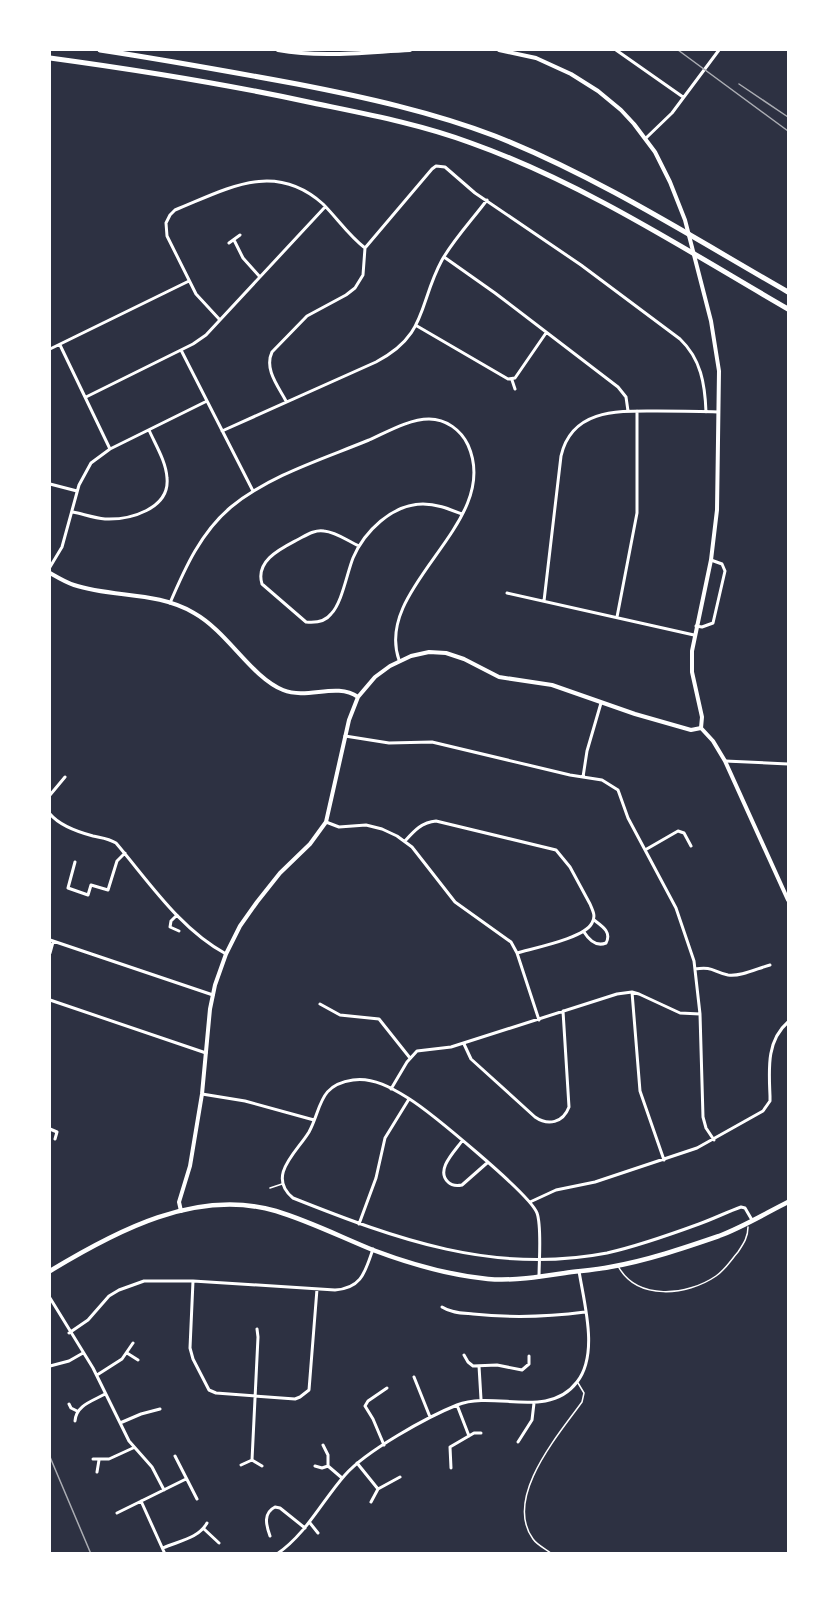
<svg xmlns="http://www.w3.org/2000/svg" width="838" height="1603" viewBox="0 0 838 1603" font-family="Mulish,sans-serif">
	<rect width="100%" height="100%" fill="#2d3142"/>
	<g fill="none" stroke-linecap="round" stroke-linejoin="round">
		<path stroke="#fff" stroke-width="1.5" d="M270 1188 282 1184
			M618 1266C637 1301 687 1296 716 1276 725 1270 731 1260 738 1252 744 1243 748 1237 748 1227
			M552 1554C546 1549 537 1545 533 1539 503 1498 559 1434 582 1402L584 1393 578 1383"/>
		<path stroke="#fff" stroke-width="3" d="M616 50 683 97
			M646 138 672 113 719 50
			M234 240 243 258 260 277
			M229 243 240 235
			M444 257 495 293 618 387 626 397 628 411
			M220 320 196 294 167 236 166 223 170 215 175 210C227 189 274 160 323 204 337 218 349 236 365 248
			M417 326 508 379 515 378 546 333
			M60 345 110 449
			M50 349 189 281
			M181 350 253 491
			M512 380 515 389
			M86 397 193 344 206 335 325 207
			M286 401C278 386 264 369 272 352L307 316 346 295 355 288 363 275 365 248 432 169 436 166 445 167 475 193 581 265 680 339C701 359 705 384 706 412
			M222 431 376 362C428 335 418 304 442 260 454 239 472 220 487 200
			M50 484 77 491
			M73 512C83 514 94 518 105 519 130 520 170 509 167 478 166 461 155 444 149 430
			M359 546C348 541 336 532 324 531 315 529 305 536 297 540 280 549 255 561 262 584L306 622C316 623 325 622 331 614 342 603 347 573 353 558 364 532 392 504 423 504 437 504 449 509 462 514
			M50 567 62 547 79 485 91 463 110 449 207 401
			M507 593 694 635
			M544 601 561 456C572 408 620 411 657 411 678 411 698 411 718 412
			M170 603C185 568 201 532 231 507 270 475 323 459 369 440 387 432 409 419 429 419 446 419 461 430 468 445 503 523 373 586 399 660
			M617 617 637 513V411
			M696 626 702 627 713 623 725 571 722 564 711 560
			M345 736 389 743 432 742 570 775 602 780 618 790 628 818 676 908 694 961 700 1014 703 1117 706 1128 714 1140
			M725 761 788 764
			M583 777 587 751 601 703
			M50 795 65 777
			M50 814C60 826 78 832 93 836 102 838 108 838 116 843 149 882 180 929 226 954
			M326 822 339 827 366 825 382 829 397 836 412 847 455 902 511 942 517 953 539 1020
			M405 841C414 831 422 822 436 821L556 850 570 867 590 904C593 911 596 916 592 923 585 938 534 948 517 953
			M645 850 678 831 684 833 691 846
			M75 862 68 888 88 895 91 885 108 890 117 861 125 853
			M177 915 171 921 170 927 179 931
			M584 932C589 940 596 947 606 943 612 932 602 926 594 920
			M50 940 213 995
			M50 953 53 942
			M695 969C713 966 713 972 728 975 741 977 758 968 770 965
			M632 992 640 1091 664 1160
			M50 1000 206 1053
			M320 1004 340 1015 379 1019 410 1058
			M464 1044 471 1059 535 1117C548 1126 563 1123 569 1107L563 1011
			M391 1089 407 1062 417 1051 451 1047 617 994 632 992 639 994 680 1013 700 1014
			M202 1094 245 1101 314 1120
			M50 1129 57 1132 55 1139
			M462 1141C455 1151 435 1170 448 1182 452 1186 457 1186 462 1185L487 1163
			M530 1202 556 1190 595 1182 697 1148 763 1111 770 1101V1096C769 1070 766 1041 788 1022
			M359 1224 376 1178 385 1138 409 1099
			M539 1277C539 1260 542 1227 537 1213 530 1194 429 1111 408 1098 392 1088 373 1077 353 1080 318 1085 322 1108 309 1132 297 1152 266 1176 293 1198 396 1239 494 1275 607 1253 638 1246 669 1235 699 1224 713 1219 727 1212 741 1207L745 1208 752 1220
			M193 1281 190 1348 193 1359 209 1390 216 1393 295 1399 300 1397 309 1390 317 1289
			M50 1298 93 1368 129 1441 152 1467 164 1490
			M442 1307C451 1313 463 1313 473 1314 511 1318 547 1317 585 1312
			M69 1333 88 1320 109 1296 119 1290 144 1281H193L335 1290C362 1288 365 1272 373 1249
			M127 1353 138 1360
			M464 1355 468 1362 473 1366 497 1365 522 1370 529 1364V1356
			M50 1366 69 1361 83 1353
			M479 1366 481 1399
			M97 1375 122 1359 133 1343
			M414 1377 430 1417
			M69 1404 71 1408 77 1411
			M457 1405 469 1436
			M75 1421C76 1405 93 1401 105 1394
			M120 1423 141 1414 160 1409
			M518 1442 532 1420 534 1403
			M384 1445 373 1419 365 1406 368 1401 387 1388
			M175 1456 197 1499
			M93 1459H109L133 1448
			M252 1460 258 1337 257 1329
			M357 1463 378 1489
			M241 1465 252 1460 262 1466
			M315 1466 322 1468 328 1466V1455L323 1445
			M328 1466 342 1478
			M451 1468 450 1447 474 1433H481
			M97 1472 99 1460
			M141 1501 165 1554
			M371 1502 378 1489 400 1477
			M117 1513 186 1479
			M310 1523 318 1533
			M204 1529 219 1543
			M270 1536C266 1525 263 1513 275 1507L280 1508 305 1528
			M163 1548C178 1541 198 1539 207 1523
			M277 1554C307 1533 322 1501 345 1475 366 1451 427 1417 457 1405 495 1390 548 1420 577 1382 599 1354 584 1303 579 1271"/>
		<path stroke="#fff" stroke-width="4" d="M50 573C57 577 65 582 74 585 113 598 157 591 194 613 228 632 251 677 283 690 308 700 336 682 358 697
			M181 1211 179 1202 190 1166 202 1094 210 1009 215 985 226 954 240 926 257 902 280 873 310 844 326 822 349 720 358 697 375 677 390 666 411 656 429 652 446 653 464 659 499 677 552 685 635 714 691 730 701 728"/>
		<path stroke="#fff" stroke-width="4" d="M278 50C321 58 367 52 410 50
			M499 50 536 58 571 74 598 91 621 110 634 124 655 152 670 182 685 220 711 321 719 371 717 510 711 560 692 651V672L702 717 701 728 713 741 725 761 788 900"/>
		<path stroke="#fff" stroke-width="4.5" d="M50 1271C116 1231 196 1188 276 1211 309 1221 341 1237 373 1250 410 1264 448 1275 488 1279 513 1281 539 1277 565 1273 579 1271 595 1270 610 1267 646 1261 684 1248 719 1236 743 1227 766 1213 788 1202"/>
		<path stroke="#fff" stroke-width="5" d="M100 50C166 60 232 72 297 84 364 97 432 112 495 136 598 177 692 237 788 292
			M50 58C138 70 226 84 313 103 366 114 420 124 471 143 583 183 686 250 788 309"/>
		<path stroke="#abadb3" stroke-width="1.5" d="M678 50 788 131
			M739 84 788 117
			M50 1457 91 1554"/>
	</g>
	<rect width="838" height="1603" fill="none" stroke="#ffffff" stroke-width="102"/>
</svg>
